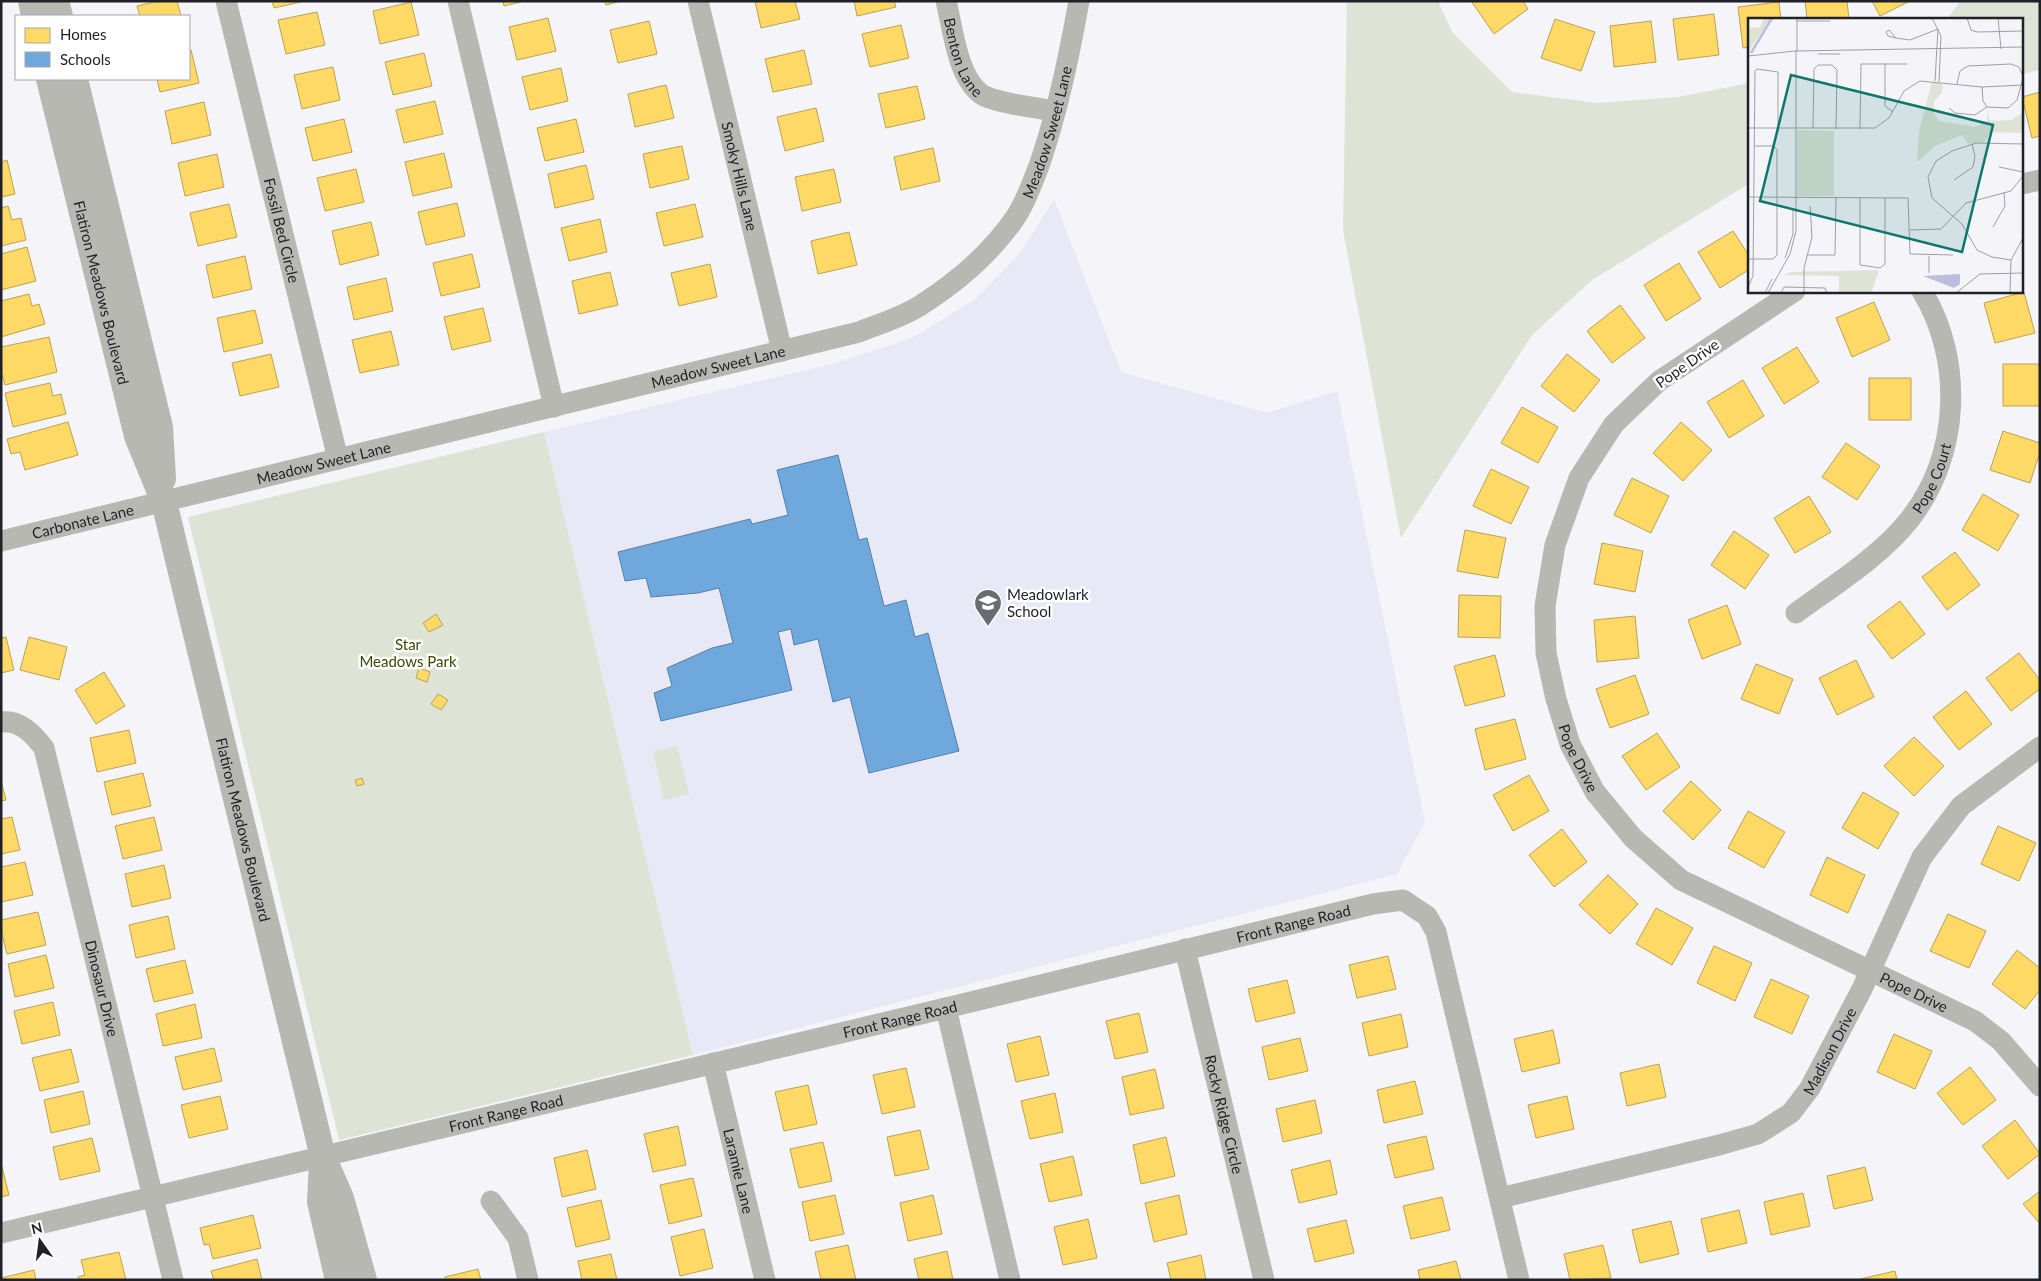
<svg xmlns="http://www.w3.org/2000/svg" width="2041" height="1281" viewBox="0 0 2041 1281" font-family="Lato,sans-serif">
	<rect width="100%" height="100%" fill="#f4f4f9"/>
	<path fill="#e8e9f6" d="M1054 199 1121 372 1267 413 1337 391 1425 822 1397 874 693 1055 544 432 832 364 912 338 977 298 1021 252Z"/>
	<path fill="#dde3d5" d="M1347 1H1438L1452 32 1512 92 1597 103 1678 97 1750 83V183L1592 280 1532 335 1401 538 1343 230Z
		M1961 1H2040V70L2022 74V19H1947Z
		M544 432 693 1055 339 1140 188 517Z
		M677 746 689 794 664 800 653 752Z"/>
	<path fill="#ffd966" stroke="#bca253" d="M158 1H177L181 16H140L137 6Z
		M272 1H305L274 8Z
		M503 1H525L504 6Z
		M605 1H621L606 5Z
		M755 1H795L800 19 761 28Z
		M854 1H894L896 7 857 16Z
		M1471 1H1523L1528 9 1494 34Z
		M1805 1H1847L1849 19H1807Z
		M1872 1H1910L1880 16Z
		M411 2 419 35 380 44 373 11Z
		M1779 2 1781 19H1750V47L1743 48 1738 7Z
		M317 12 325 45 286 54 278 20Z
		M1714 14 1719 55 1678 60 1673 19Z
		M548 18 556 51 517 60 509 27Z
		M1555 19 1595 32 1581 71 1541 58Z
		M649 21 657 54 618 63 610 30Z
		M1651 21 1656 62 1614 67 1610 26Z
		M901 25 909 58 870 67 862 34Z
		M189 50H191L199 83 160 92 157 79H189Z
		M804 50 812 84 773 92 765 59Z
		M424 53 432 86 393 95 385 62Z
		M333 67 340 100 302 109 294 75Z
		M561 68 568 101 530 110 522 77Z
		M666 85 674 118 635 127 628 94Z
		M917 86 925 119 886 128 878 94Z
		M2040 92V136L2032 138 2022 97Z
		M435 101 443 134 404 143 396 110Z
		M204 102 211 135 172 144 165 111Z
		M816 108 824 141 785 151 777 117Z
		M344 119 352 152 313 161 305 128Z
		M576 119 584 152 545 161 537 128Z
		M682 146 689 179 650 188 643 154Z
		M933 148 940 181 901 190 894 157Z
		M444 153 452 187 413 196 405 162Z
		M217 154 224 187 185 196 178 163Z
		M7 160 15 194 1 197V162Z
		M586 165 594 199 555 208 548 174Z
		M356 169 364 202 325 211 317 178Z
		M834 169 841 202 802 211 795 177Z
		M457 203 465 236 426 245 418 212Z
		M229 204 237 237 198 246 190 213Z
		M695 204 703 237 664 246 656 213Z
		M8 206 12 220 21 218 26 240 1 246V208Z
		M600 219 607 252 569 261 561 228Z
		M371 222 379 255 340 265 332 231Z
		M1733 231 1750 257V269L1720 288 1698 252Z
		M849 232 857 265 818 274 811 241Z
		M27 247 36 281 1 290V254Z
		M472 254 480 287 441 296 433 263Z
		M245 256 252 289 213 298 206 265Z
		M1679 263 1701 299 1666 321 1644 285Z
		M710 264 717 297 679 306 671 273Z
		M610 272 618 305 579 314 572 281Z
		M386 278 393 311 354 320 347 287Z
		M2024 292 2035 333 1995 343 1984 303Z
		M29 294 32 306 39 304 45 324 1 337V301Z
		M1874 302 1890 340 1852 357 1836 318Z
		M1620 305 1645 338 1612 363 1587 331Z
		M483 308 491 341 452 350 444 317Z
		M255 310 263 343 224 352 217 318Z
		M391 331 399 365 360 373 352 340Z
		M49 337 57 372 5 385 1 371V347Z
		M1797 347 1819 382 1784 404 1762 368Z
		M271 354 279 387 240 396 232 363Z
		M1567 354 1600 380 1574 412 1541 386Z
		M2003 364H2040V406H2003Z
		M1869 378H1911V420H1869Z
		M1743 380 1764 416 1729 438 1707 402Z
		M50 383 53 396 61 394 66 414 13 427 5 393Z
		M1522 407 1558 427 1538 463 1501 443Z
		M68 422 78 455 25 470 20 452 11 454 7 439Z
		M1681 422 1712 450 1683 481 1653 453Z
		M2003 431 2040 443V452L2030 483 1990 470Z
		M1846 443 1880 466 1857 500 1822 477Z
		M1491 469 1529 487 1511 524 1473 506Z
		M1632 478 1669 496 1651 533 1614 515Z
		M1983 494 2019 515 1998 551 1962 530Z
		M1809 496 1831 532 1795 553 1774 518Z
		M1465 530 1506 538 1498 578 1457 571Z
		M1734 531 1769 555 1745 589 1711 565Z
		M1602 543 1643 551 1635 592 1594 584Z
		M1955 552 1980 585 1947 610 1922 577Z
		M1459 595 1501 596 1500 638 1458 637Z
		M1900 601 1925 634 1892 659 1867 626Z
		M1727 605 1741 644 1702 659 1688 620Z
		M436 614 443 625 429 632 423 623Z
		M1635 616 1639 658 1597 662 1594 620Z
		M6 637 14 670 1 673V638Z
		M29 637 67 647 59 680 20 670Z
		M2019 653 2040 680V689L2011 711 1986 678Z
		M1495 655 1505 696 1465 706 1454 666Z
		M1856 660 1874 697 1837 715 1819 678Z
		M1756 664 1793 679 1779 714 1741 699Z
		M419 668 430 672 427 682 416 678Z
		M104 672 125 706 96 724 75 690Z
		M1635 675 1649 714 1610 728 1596 689Z
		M1966 691 1992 724 1959 750 1933 717Z
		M438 694 448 700 441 710 431 704Z
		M1515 719 1526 759 1485 770 1475 729Z
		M129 730 136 763 97 772 90 738Z
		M1657 733 1680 767 1646 790 1622 756Z
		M1914 737 1944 766 1914 796 1884 766Z
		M143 773 151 806 112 815 104 782Z
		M1529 775 1549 811 1513 831 1493 795Z
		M362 778 364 784 357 786 355 780Z
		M1 781 6 800 1 801Z
		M1691 781 1721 810 1693 840 1663 811Z
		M1863 792 1899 813 1878 849 1842 828Z
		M1748 811 1785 832 1764 868 1728 848Z
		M12 817 20 850 1 854V819Z
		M154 817 162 850 123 859 115 826Z
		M1998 826 2036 843 2019 881 1981 864Z
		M1562 829 1587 862 1554 887 1529 855Z
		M1827 857 1865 875 1848 913 1810 895Z
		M25 862 33 895 1 902V867Z
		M164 865 171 898 132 907 125 874Z
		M1608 875 1638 904 1610 934 1579 905Z
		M1656 908 1693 928 1672 965 1636 944Z
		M38 912 46 945 7 954 1 930V920Z
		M1948 914 1986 931 1969 968 1930 951Z
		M168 916 175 949 136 958 129 925Z
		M1714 946 1752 963 1735 1001 1697 983Z
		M2017 950 2040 968V990L2025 1009 1992 984Z
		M46 955 54 988 15 997 8 964Z
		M1388 956 1396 989 1357 998 1349 965Z
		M185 960 193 993 154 1002 146 969Z
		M1771 979 1809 996 1792 1034 1754 1017Z
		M1287 980 1295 1013 1256 1022 1248 989Z
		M53 1002 60 1035 22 1044 14 1011Z
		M195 1004 202 1038 163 1046 156 1014Z
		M1139 1013 1148 1052 1115 1059 1106 1021Z
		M1401 1014 1408 1047 1369 1056 1362 1023Z
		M1553 1030 1560 1063 1522 1072 1514 1039Z
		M1894 1034 1932 1051 1915 1089 1877 1072Z
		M1040 1036 1049 1075 1016 1082 1007 1044Z
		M1300 1038 1308 1071 1269 1080 1262 1047Z
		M214 1048 222 1081 183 1090 175 1057Z
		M71 1049 79 1082 40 1091 32 1058Z
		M1659 1064 1666 1097 1627 1106 1620 1073Z
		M1970 1067 1996 1100 1963 1125 1937 1093Z
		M906 1068 915 1107 882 1114 873 1075Z
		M1155 1069 1164 1108 1130 1115 1122 1077Z
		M1415 1081 1423 1114 1384 1123 1377 1090Z
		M808 1085 817 1124 784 1131 775 1092Z
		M83 1091 90 1124 51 1133 44 1100Z
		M1055 1093 1063 1132 1030 1139 1021 1101Z
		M220 1096 228 1129 189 1138 181 1105Z
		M1567 1096 1574 1129 1536 1138 1528 1105Z
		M1315 1100 1322 1133 1283 1142 1276 1109Z
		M2015 1120 2040 1154 2008 1179 1982 1146Z
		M678 1126 686 1165 653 1172 644 1134Z
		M920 1130 929 1169 895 1176 887 1137Z
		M1426 1136 1434 1169 1395 1178 1387 1145Z
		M1166 1137 1175 1176 1141 1184 1133 1145Z
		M92 1138 100 1171 60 1180 53 1147Z
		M823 1142 832 1181 799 1188 790 1149Z
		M587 1150 596 1189 562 1197 554 1158Z
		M1073 1156 1082 1195 1049 1202 1040 1164Z
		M1330 1160 1337 1194 1299 1203 1291 1170Z
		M1 1163 9 1195 1 1197Z
		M1865 1167 1873 1200 1834 1209 1827 1176Z
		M693 1178 702 1216 669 1224 660 1185Z
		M2040 1191V1224L2023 1204Z
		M1803 1193 1810 1226 1771 1235 1764 1202Z
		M835 1195 844 1234 810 1241 802 1202Z
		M933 1195 942 1234 908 1241 900 1203Z
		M1179 1195 1187 1234 1154 1242 1145 1203Z
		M1442 1197 1450 1230 1411 1239 1403 1206Z
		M601 1200 610 1239 576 1247 567 1208Z
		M1739 1210 1747 1243 1708 1252 1701 1219Z
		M253 1215 261 1248 213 1259 209 1244 204 1245 200 1228Z
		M1088 1219 1097 1258 1063 1265 1054 1227Z
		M1346 1220 1354 1253 1315 1262 1307 1229Z
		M1671 1221 1679 1254 1640 1263 1632 1230Z
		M704 1229 713 1268 680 1276 671 1237Z
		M848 1245 856 1280H821L815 1252Z
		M1603 1245 1611 1278 1570 1280 1564 1254Z
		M947 1251 953 1280H919L914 1259Z
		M119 1252 126 1280H79L78 1277 85 1275 81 1260Z
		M611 1254 617 1280H582L578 1261Z
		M1201 1255 1206 1280H1171L1167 1263Z
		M257 1259 262 1280H214L211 1271Z
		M1456 1261 1461 1280H1420L1418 1270Z
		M478 1269 481 1280H445V1277Z
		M34 1270 36 1280H1V1278Z
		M1895 1271 1897 1280H1856Z"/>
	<path fill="#6fa8dc" stroke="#577fa6" d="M838 455 859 540 867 538 884 606 906 600 915 637 928 633 959 751 869 773 850 697 833 702 818 639 794 645 791 629 778 632 792 690 661 721 654 693 672 686 667 668 712 648 733 643 719 588 698 593 651 597 646 578 625 581 618 552 750 519 752 524 788 515 777 470Z"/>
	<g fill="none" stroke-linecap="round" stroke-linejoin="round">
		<g stroke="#b7b8b2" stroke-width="21">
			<path id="s1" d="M226 1 338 459"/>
			<path d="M458 1 554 407"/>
			<path id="s2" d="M698 1 782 351"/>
			<path id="s3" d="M946 1C953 29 957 76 981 94 994 103 1038 108 1055 111"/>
			<path d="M2022 184 2040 180"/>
			<path id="s4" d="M1795 291 1659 381 1614 424 1579 478 1555 545 1545 606 1546 653 1556 699 1570 744 1595 792 1633 838 1681 880 1975 1021 2001 1041 2040 1086"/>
			<path id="s5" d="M1 541 859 332C879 324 903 317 921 305 957 282 991 253 1015 218 1026 202 1033 181 1040 163 1058 110 1069 56 1079 1"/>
			<path id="s6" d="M1796 613C1834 585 1881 556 1910 519 1960 455 1964 360 1922 291"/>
			<path id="s7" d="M1 722C21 720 33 734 44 748L173 1280"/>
			<path id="s8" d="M1185 949 1264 1280"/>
			<path d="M946 1008 1010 1280"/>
			<path id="s9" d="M713 1063 765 1280"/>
			<path id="s10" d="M1500 1198 1719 1145 1758 1134 1791 1113 1810 1088 1862 989 1922 857 1961 806 2040 747"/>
			<path d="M491 1201 518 1238 528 1280"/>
			<path id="s11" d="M1 1233 946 1008 1373 904 1403 900 1427 916 1436 932 1519 1280"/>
		</g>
		<g stroke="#b7b8b2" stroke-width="26">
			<path d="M31 1 34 16"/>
			<path d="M56 1 60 16"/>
			<path id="s12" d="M49 79 137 436 164 502 323 1157 341 1198 364 1280"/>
			<path d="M75 79 160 427 163 479"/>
			<path d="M322 1162 320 1202 338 1280"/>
		</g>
	</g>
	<defs>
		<symbol id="school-pin" viewBox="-11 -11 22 30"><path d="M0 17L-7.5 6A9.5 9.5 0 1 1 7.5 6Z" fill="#6a6a71" stroke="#fff"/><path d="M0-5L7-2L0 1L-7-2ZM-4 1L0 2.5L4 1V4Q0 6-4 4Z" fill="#fff"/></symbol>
	</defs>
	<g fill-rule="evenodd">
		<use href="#school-pin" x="972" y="587" width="32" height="43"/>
	</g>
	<g text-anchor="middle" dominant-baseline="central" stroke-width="5" stroke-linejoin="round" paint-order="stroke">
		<g font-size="15" fill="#1f2028" stroke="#fff">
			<text stroke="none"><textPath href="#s3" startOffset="59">Benton Lane</textPath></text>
			<text stroke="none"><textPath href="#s5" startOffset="1172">Meadow Sweet Lane</textPath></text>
			<text stroke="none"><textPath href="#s2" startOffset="180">Smoky Hills Lane</textPath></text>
			<text stroke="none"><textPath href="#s1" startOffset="236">Fossil Bed Circle</textPath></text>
			<text stroke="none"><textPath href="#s12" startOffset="220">Flatiron Meadows Boulevard</textPath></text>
			<text transform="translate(1687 363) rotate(-35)">Pope Drive</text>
			<text stroke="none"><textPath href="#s5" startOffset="738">Meadow Sweet Lane</textPath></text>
			<text stroke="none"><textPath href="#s5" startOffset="332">Meadow Sweet Lane</textPath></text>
			<text stroke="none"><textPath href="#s6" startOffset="195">Pope Court</textPath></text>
			<text stroke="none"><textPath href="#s5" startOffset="84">Carbonate Lane</textPath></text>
			<text stroke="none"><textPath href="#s4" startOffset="580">Pope Drive</textPath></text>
			<text stroke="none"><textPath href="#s12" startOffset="776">Flatiron Meadows Boulevard</textPath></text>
			<text stroke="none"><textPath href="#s11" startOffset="1329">Front Range Road</textPath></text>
			<text stroke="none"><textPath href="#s7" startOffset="300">Dinosaur Drive</textPath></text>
			<text stroke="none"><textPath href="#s4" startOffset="1000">Pope Drive</textPath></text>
			<text stroke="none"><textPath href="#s11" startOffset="924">Front Range Road</textPath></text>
			<text stroke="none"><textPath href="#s10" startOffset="378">Madison Drive</textPath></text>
			<text stroke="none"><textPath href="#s11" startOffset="519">Front Range Road</textPath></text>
			<text stroke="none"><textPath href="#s8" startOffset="170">Rocky Ridge Circle</textPath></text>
			<text stroke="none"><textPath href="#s9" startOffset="111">Laramie Lane</textPath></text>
		</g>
		<g font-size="15" fill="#1f2028" stroke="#fff" text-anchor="start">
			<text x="1007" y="594">Meadowlark<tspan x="1007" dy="17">School</tspan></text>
		</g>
		<g font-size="15" fill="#3b4901" stroke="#fff">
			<text x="408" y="644">Star<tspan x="408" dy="17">Meadows Park</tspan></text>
		</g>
	</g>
	<g transform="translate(1748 18)">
		<rect width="275" height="275" fill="#f4f4f9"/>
		<path d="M16 0H23L0 34V10L12 9ZM184 64 195 66 194 75 186 83V96L191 103 227 109 239 104V91L241 102 249 103 264 102 275 94V115L242 114 238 123 220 126 214 117 187 128 169 144 171 113ZM49 112 86 113V178H49ZM131 252 123 275H91V258L36 257 43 254Z" fill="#dde3d5"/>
		<path d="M212 256V266L206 270 175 258Z" fill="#bdbddd"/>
		<path fill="none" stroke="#bdbddd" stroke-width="2.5" d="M3 35 24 0"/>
		<path fill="none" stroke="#9f9fa5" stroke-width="1" d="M49 0V33M184 0 193 18 191 64M219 0 223 12 229 14 275 13M250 0 253 31M49 3H82M148 20 140 18 138 14 141 12 148 20 162 22 190 11M70 36H92M0 38 47 33 275 29M137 45V88L145 94M187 63 190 11M209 66 212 53 220 48 263 46 271 49 275 58M234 69 235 83 239 89 260 90 269 82 275 60M201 90 207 95 227 97 239 89M0 110H127L141 100 156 73 172 63 234 69 275 67M65 110 66 51 70 47H84L89 52 88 111M112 111 113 46H159M251 149 275 154M206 162 225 149 227 138 224 126M0 179 160 180 162 236 205 237M112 180V247L132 250 137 246V180M245 209 257 188 256 174M162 212 193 211 218 185 263 173 275 158M59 237H87L88 179M37 240 45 216V191M0 241H25L29 237V132L26 128H6M263 242 244 239 229 232 214 206 184 180 180 159 188 143 204 133 228 125 275 126M181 255V238M0 269 5 258 7 53 9 51 30 54V110M17 275 24 261M20 275 42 236 48 213V32M33 275 36 269 77 270 79 275M56 275V250L64 219 62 188M208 275 232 256 275 255M262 275 263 242 275 220"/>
		<path fill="#0f766e" fill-opacity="0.15" stroke="#0f766e" stroke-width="2.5" d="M43 57 245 107 214 234 12 183Z"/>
		<rect width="275" height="275" fill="none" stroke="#1f2028" stroke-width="2.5"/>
	</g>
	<rect width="2041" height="1281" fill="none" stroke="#1f2028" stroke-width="5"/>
	<rect x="15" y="15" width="175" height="65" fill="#ffffff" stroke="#a5a6a9"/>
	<rect x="25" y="28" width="25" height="15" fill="#ffd966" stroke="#a5a6a9"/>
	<text x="60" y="40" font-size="15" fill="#1f2028">Homes</text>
	<rect x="25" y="52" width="25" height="15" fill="#6fa8dc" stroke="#a5a6a9"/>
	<text x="60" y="65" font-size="15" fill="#1f2028">Schools</text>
	<g transform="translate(40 1241) rotate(346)" stroke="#ffffff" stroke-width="4" paint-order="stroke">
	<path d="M0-4L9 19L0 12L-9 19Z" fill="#1f2028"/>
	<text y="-8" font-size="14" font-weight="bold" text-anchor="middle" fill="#1f2028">N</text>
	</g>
</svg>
